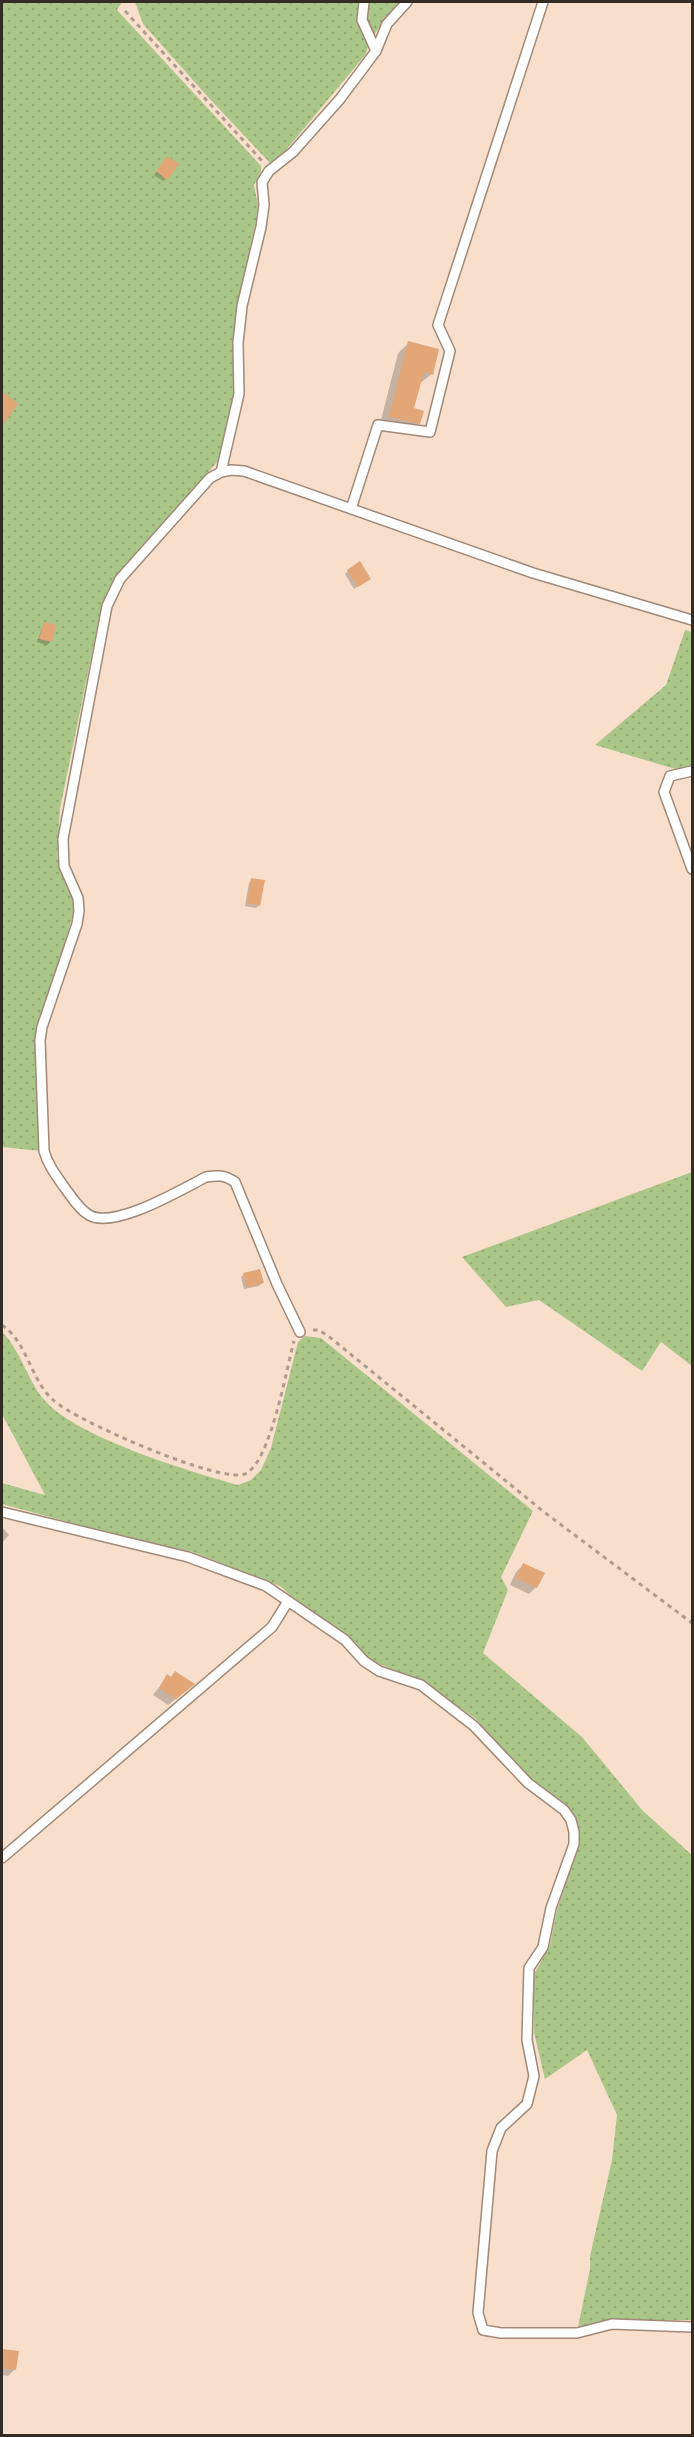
<svg xmlns="http://www.w3.org/2000/svg" width="694" height="2437" viewBox="0 0 694 2437" font-family="Mulish,sans-serif">
	<defs>
		<pattern id="grass-dots" width="8" height="8" patternUnits="userSpaceOnUse" patternTransform="scale(1.5)"><rect width="8" height="8" fill="#aac688"/><path d="M2 2h.1M6 6h.1" fill="none" stroke="#93aa75" stroke-width="1.8" stroke-linecap="round"/></pattern>
	</defs>
	<rect width="100%" height="100%" fill="#f8dfcc"/>
	<path fill="url(#grass-dots)" d="M2 2H122L117 10 261 166V172L254 185 258 205 255 226 237 305 233 343 234 394 218 461 115 578 102 604 60 809 57 855 59 867 71 888 74 910 62 954 38 1024 36 1039 41 1151 2 1147Z
		M135 2H401C388 17 370 35 366 54L286 150 270 163 207 96 143 24Z
		M685 630 692 632V774L595 745 666 685Z
		M692 1172V1366L661 1342 642 1371 539 1300 506 1307 462 1257Z
		M2 1332C23 1353 28 1385 49 1405 86 1440 188 1471 238 1485L251 1480 261 1470 271 1448 298 1342 305 1336 321 1338 533 1511 501 1577 508 1590 483 1653 582 1737 643 1811 692 1855V2320H611L578 2327 590 2269V2256L612 2160 617 2115 587 2050 545 2079 534 2033V1974L550 1945 557 1910 578 1847 579 1832 575 1817 564 1805 530 1780 476 1719 424 1682 367 1659 346 1634 303 1607 280 1586 192 1552 101 1531 2 1504V1483L45 1495 2 1414Z"/>
	<path fill="#0003" d="M165 161 166 179 163 181 154 175Z
		M409 343 432 374 419 384 412 410 419 423 409 434 379 428 398 353Z
		M348 571 366 581 354 589 345 574Z
		M44 623 50 642 47 645 37 642Z
		M252 880 259 905 256 908 245 906 249 883Z
		M244 1274 262 1283 259 1286 244 1289 241 1277Z
		M2 1527 9 1535 2 1543Z
		M523 1565 536 1587 529 1594 510 1585 516 1572Z
		M168 1676 186 1691 168 1705 153 1695Z
		M2 2350 17 2352 15 2369 8 2376 2 2375Z"/>
	<path fill="#e2a677" d="M167 156 179 164 167 180 156 171Z
		M408 341 439 349 433 375 424 372 414 408 424 411 420 424 389 417Z
		M2 391 18 404 2 426Z
		M360 561 371 579 358 587 347 570Z
		M44 622 56 625 52 642 39 639Z
		M251 878 265 880 260 906 247 903Z
		M260 1269 264 1283 247 1287 243 1273Z
		M523 1563 545 1573 537 1588 516 1578Z
		M175 1671 195 1684 176 1699 159 1688 167 1674 171 1677Z
		M2 2349 19 2351 16 2370 2 2368Z"/>
	<g fill="none" stroke-linecap="round" stroke-linejoin="round">
		<defs>
			<path id="service" d="M364 2 362 20 376 51
				M221 472 231 470 244 471 533 573 692 620
				M351 509 378 425 430 432 450 351 438 325 543 2
				M692 771 670 776 664 792 692 869
				M300 1332 277 1284 235 1182C225 1175 218 1175 206 1177 182 1189 114 1230 89 1215 79 1209 74 1200 67 1191 58 1178 48 1166 44 1151L40 1040 42 1027 77 924 79 911 78 898 64 866 63 839 107 606 120 579 210 478 221 472 239 394 238 343 242 306 261 227 264 205 262 182 269 171 293 152 340 99 376 51 387 24 407 2
				M2 1512 188 1557 266 1586 345 1640 364 1661 379 1671 421 1685 474 1726 528 1783 564 1810 571 1820 574 1832V1844L551 1908 543 1947 529 1968 527 2040 534 2076 527 2104 501 2128 492 2151 478 2313 483 2330 501 2333H577L612 2324 692 2327
				M2 1858 272 1627 287 1603"/>
		</defs>
		<use href="#service" stroke="#a08978" stroke-width="12"/>
		<path stroke="#b09c8e" stroke-width="3" stroke-dasharray="4.5 4.5" stroke-linecap="butt" d="M125 11 263 162
			M2 1325C28 1343 30 1379 53 1400 74 1420 225 1487 247 1473 271 1458 286 1371 294 1341
			M313 1330H319L332 1339 544 1512 692 1623"/>
		<use href="#service" stroke="#fff" stroke-width="9"/>
	</g>
	<rect width="694" height="2437" fill="none" stroke="#342b24" stroke-width="6"/>
</svg>
